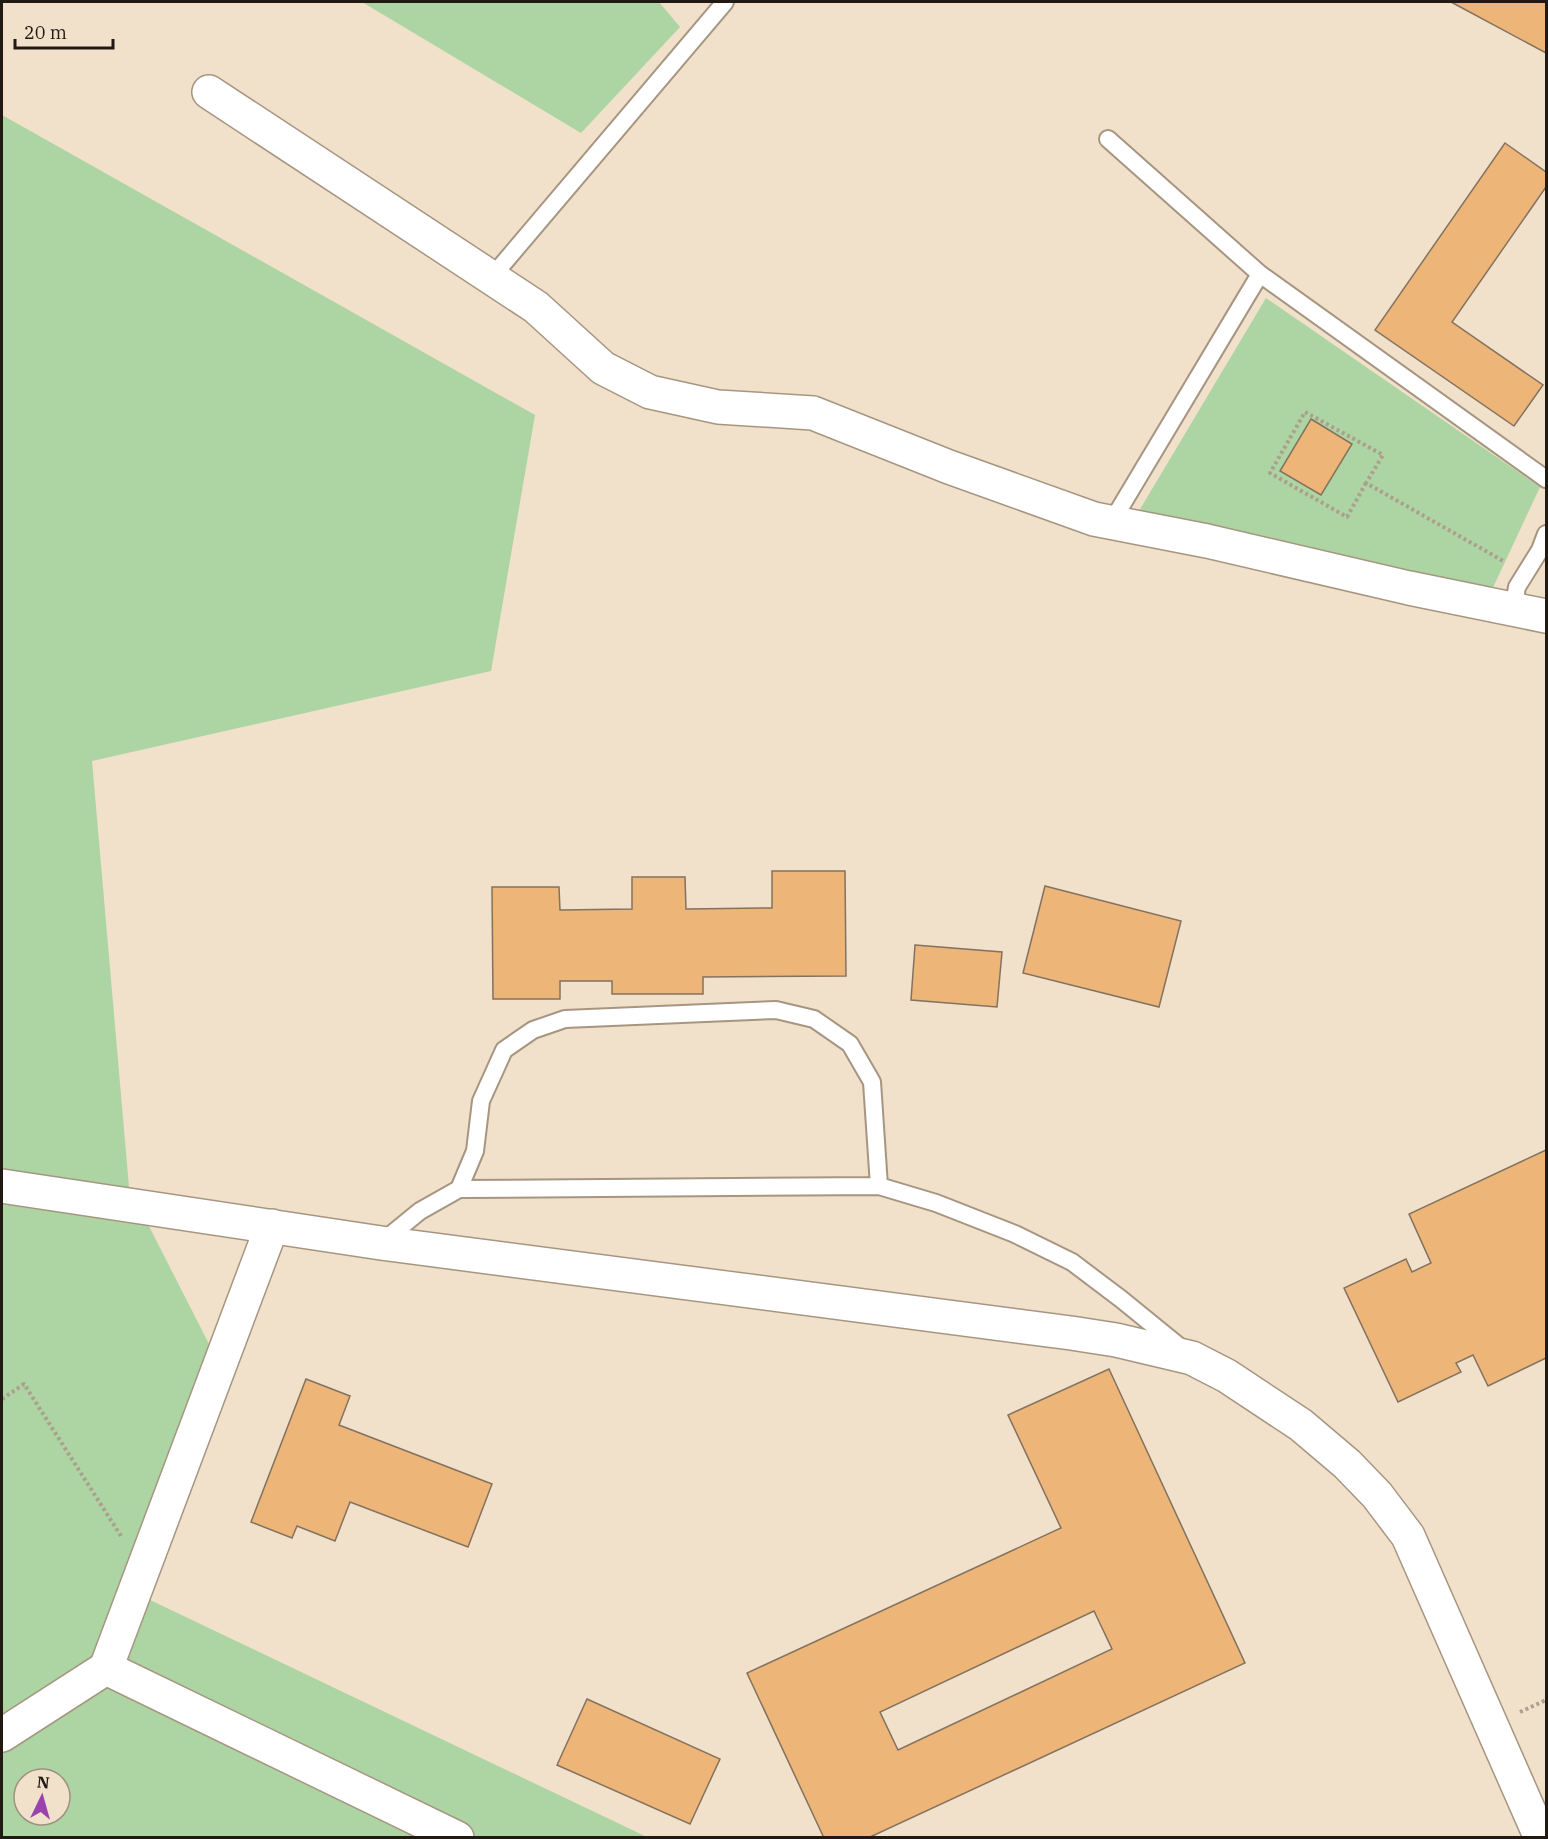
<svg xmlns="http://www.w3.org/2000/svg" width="1548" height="1839" viewBox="0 0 1548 1839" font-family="'IBM Plex Serif',serif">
	<rect width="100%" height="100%" fill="#f1e0ca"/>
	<path fill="#acd5a3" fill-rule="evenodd" d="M362 2H659L680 27 581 133Z
		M2 115 535 415 491 671 92 761 129 1187 211 1348 127 1589 647 1837H2ZM24 1779H60V1815H24Z
		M1266 298 1540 487 1490 594 1136 516Z"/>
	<path fill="#edb577" stroke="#83725f" stroke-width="1.5" fill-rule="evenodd" d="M1451 2H1546V53Z
		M1505 143 1546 172V187L1452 322 1543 385 1514 426 1375 330Z
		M1311 419 1352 444 1321 495 1280 471Z
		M772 871H845L846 976 703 977V994H612V981H560V999H493L492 887H559L560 910 632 909V877H685L686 909 772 908Z
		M1045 886 1181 921 1159 1007 1023 973Z
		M915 945 1002 952 997 1007 911 1000Z
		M1546 1150V1358L1488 1386 1473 1355 1456 1363 1461 1372 1398 1402 1344 1288 1406 1259 1412 1272 1431 1263 1409 1214Z
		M1109 1369 1245 1663 868 1838H824L747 1673 1061 1528 1008 1415ZM1094 1611 1112 1649 898 1750 880 1712Z
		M306 1379 350 1396 339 1425 492 1484 468 1547 350 1502 335 1541 297 1526 292 1538 251 1522Z
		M587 1699 720 1759 690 1824 557 1765Z"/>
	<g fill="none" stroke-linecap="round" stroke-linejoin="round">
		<defs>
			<path id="lane" d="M1108 139 1260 274 1546 479
				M491 278 725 2
				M1111 523 1260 274
				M1513 610 1517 587 1540 550 1546 534
				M459 1189 475 1151 481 1101 504 1050 533 1030 565 1019 776 1010 814 1019 850 1044 872 1082 879 1186
				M382 1242 420 1211 459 1189 879 1186 936 1203 1015 1234 1072 1262 1121 1299 1180 1347"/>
			<path id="street" d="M209 92 536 307 603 368 650 392 718 407 813 413 949 467 1094 519 1207 541 1409 588 1546 616
				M2 1186 381 1243 1071 1333 1116 1340 1192 1358 1227 1376 1301 1425 1347 1464 1377 1495 1408 1536 1541 1838
				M106 1668 457 1838
				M2 1735 106 1668 272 1226"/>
		</defs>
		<use href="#lane" stroke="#a69681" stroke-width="20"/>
		<use href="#street" stroke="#a69681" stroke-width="36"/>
		<path stroke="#ad9f8e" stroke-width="4" stroke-dasharray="3 3" stroke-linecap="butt" d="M1366 483 1347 517 1270 473 1305 412 1383 455 1366 483 1505 562
			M2 1399 24 1384 121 1536
			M1520 1712 1546 1700"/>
		<use href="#lane" stroke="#fff" stroke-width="16"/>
		<use href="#street" stroke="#fff" stroke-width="33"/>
	</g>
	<rect width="1548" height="1839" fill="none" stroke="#201a12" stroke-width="6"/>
	<g transform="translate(42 1797) rotate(5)"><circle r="28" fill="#f1e0ca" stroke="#9d9180" stroke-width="1.5"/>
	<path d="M0-4.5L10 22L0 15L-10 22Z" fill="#9a43af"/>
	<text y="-9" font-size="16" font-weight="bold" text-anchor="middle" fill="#201a12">N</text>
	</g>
	<path d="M15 39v9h98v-9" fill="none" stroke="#201a12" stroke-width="3"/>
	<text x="24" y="39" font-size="18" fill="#201a12" stroke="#f1e0ca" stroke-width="4.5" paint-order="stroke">20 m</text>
</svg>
